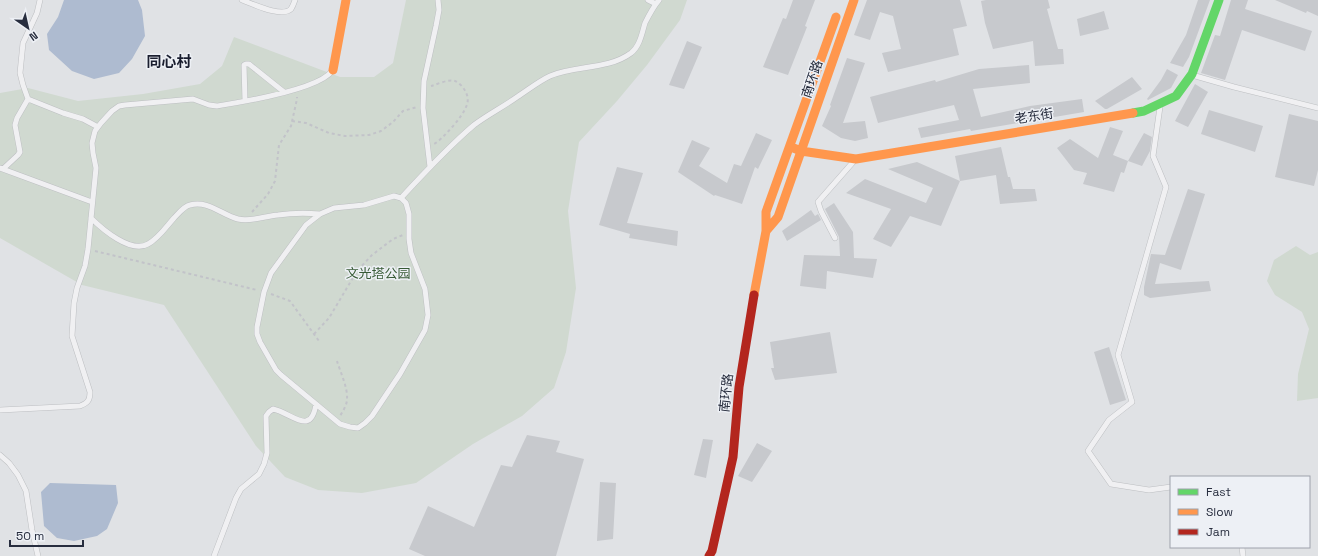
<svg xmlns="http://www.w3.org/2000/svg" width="1318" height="556" viewBox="0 0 1318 556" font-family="'Space Grotesk','Noto Sans SC',sans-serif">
	<rect width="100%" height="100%" fill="#e0e2e5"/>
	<path fill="#d0d9d0" d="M406 0H687L680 20 647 65 617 101 579 142 568 211 576 288 566 352 554 388 522 416 473 444 416 483 362 493 318 490 285 477 256 446 164 305 82 285 0 238V93L28 88 78 101 143 94 200 84 222 66 234 37 340 77H374L393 63Z
		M1296 246 1310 255 1318 252V398L1297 401 1298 374 1309 329 1302 312 1275 295 1267 281 1274 260Z"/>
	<path fill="#aebbd0" d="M64 0H138L142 10 145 36 132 59 119 73 94 79 72 71 49 50 47 34 58 17Z
		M50 483 116 485 118 503 107 529 97 536 74 541 57 538 44 526 41 492Z"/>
	<path fill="#c7c9cd" d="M793 0H815L805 26 807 27 788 75 763 67 783 18 786 19Z
		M867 0H960L967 26 953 29 959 55 888 72 882 53 901 49 893 16 880 12 870 40 854 35Z
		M986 0H1048L1050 8 1047 9 1058 49H1063L1064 64 1035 66 1033 41 993 49 985 23 981 1Z
		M1198 0H1210L1189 57 1183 67 1170 63 1186 35Z
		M1231 0H1248L1245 9 1312 31 1305 51 1242 30 1225 80 1201 73 1215 35 1220 36Z
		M1275 0H1318V16L1307 11 1306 13Z
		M1104 11 1109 29 1080 36 1077 19Z
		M687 41 702 47 684 89 669 85Z
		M847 58 865 63 843 123 865 121 868 138 855 141 841 138 822 126 831 106 830 105Z
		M1029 65 1030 83 973 89 981 117 1030 106 1082 99 1084 112 971 131 970 129 921 138 918 128 959 120 954 105 878 123 870 97 935 80 936 82 979 69Z
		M1167 69 1178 75 1171 88 1148 100 1147 99 1161 80Z
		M1132 77 1142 89 1107 109H1105L1095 101Z
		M1195 84 1208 92 1188 127 1175 121Z
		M1209 110 1263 126 1255 152 1201 134Z
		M1289 114 1318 121V170L1314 186 1275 177Z
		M1110 127 1123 131 1113 155 1128 161 1124 173 1121 172 1114 192 1083 184 1087 173 1074 170 1057 148 1070 139 1098 158Z
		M756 133 772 140 758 169 755 167 742 204 715 195 714 196 678 172 692 140 710 148 699 166 727 183 734 164 741 166Z
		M1144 133 1152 137 1150 151 1142 166 1128 161Z
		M1001 147 1008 177H1010L1013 189H1035L1037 201 1000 204 996 175 960 181 955 156Z
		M917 162 960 181 941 226 910 216 891 247 873 239 891 209 846 193 865 179 926 203 933 188 888 169Z
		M617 167 643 173 627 223 678 231 677 246 629 238 630 234 599 225Z
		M1188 189 1205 194 1181 270 1160 263 1155 284 1209 281 1211 291 1150 298 1144 295V287L1151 254 1165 255Z
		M834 203 853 232 854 258 877 259 873 278 827 271 826 289 800 286 804 255 840 256 839 237 825 209Z
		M811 210 815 216 818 214 821 220 787 241 782 231Z
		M830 332 837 373 775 380 771 368H774L770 342Z
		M1109 347 1126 400 1110 405 1094 352Z
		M527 435 560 441 556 452 584 459 556 556H425L409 549 428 506 474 527 501 465 512 467Z
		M703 439 713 440 706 478 694 475Z
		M757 443 772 451 752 482 738 476Z
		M600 482 616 483 613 539 597 541Z"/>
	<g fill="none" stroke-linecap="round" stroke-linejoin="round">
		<defs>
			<path id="lane" d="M242 0C253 4 282 18 291 9 293 6 294 3 295 0
				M648 0 656 4
				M1192 75 1234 87 1318 108
				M28 99 63 113 83 119 98 127
				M245 101 244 65 246 64H249L284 92
				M1160 107 1153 156 1166 187 1118 355 1132 402 1109 420 1088 451 1111 484 1149 490 1171 487
				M430 167 423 108 424 81 436 26 439 10 438 0
				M0 168 92 202
				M3 169 18 155 20 152 15 125 17 118 28 99 23 85 20 73 23 43 37 13 40 0
				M394 196 401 198 406 203 409 214V239L411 253 425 289 428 315 425 330 400 374 372 416 365 423 358 428 350 427 340 424 281 375 276 370 260 342 257 334V327L264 292 271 273 306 225 320 214 334 208 364 205Z
				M401 198C424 173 448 147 474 125 487 115 503 107 517 97 528 90 539 81 550 76 576 65 608 70 631 53 640 46 642 33 645 23 649 15 653 7 659 0
				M91 218C102 229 131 254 148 244 158 239 166 227 174 218 178 214 184 206 190 205 208 200 222 215 238 219 251 222 265 216 278 215 292 213 306 213 320 214
				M835 238 821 211 818 202 854 161
				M0 410 80 406C88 403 90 400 90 392L72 336 74 303 77 288 85 266 88 249 96 168 93 153 92 143 95 131 101 123 112 111 119 106 125 105 193 99 209 105 217 106C242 102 318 90 332 71
				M0 455 9 463 18 475 26 491 32 530 38 556
				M1242 547 1243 556
				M214 556 236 498 241 489 259 474 264 464 267 453 266 416 269 412 273 409C292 413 311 437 316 404"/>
		</defs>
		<use href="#lane" stroke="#bdbfc2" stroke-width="6"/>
		<path stroke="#c2c3c9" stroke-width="2" stroke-dasharray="3 3" stroke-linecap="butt" d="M431 86C438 84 448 79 455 81 458 82 463 87 464 89 468 95 469 101 466 107 463 116 442 140 434 144
			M292 121 306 123 329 133 345 136 369 135 381 131 393 122 403 111 417 107
			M252 212 268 194 275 181 279 145 291 126 297 99V97
			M95 251 257 290
			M271 294 290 301 319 341
			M314 334 329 318 357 271 372 255 393 239 403 235
			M337 361C340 371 348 388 347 399 347 405 343 411 340 416"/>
		<use href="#lane" stroke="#f0f0f2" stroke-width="5"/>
		<path stroke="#63d668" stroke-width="9" d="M1133 113 1144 111 1176 96 1192 74 1219 0"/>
		<path stroke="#ff974d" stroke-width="9" d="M333 70 346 0
			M791 147 801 151 856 159 1133 113
			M766 231 778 217 854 0
			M766 231V212L836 17
			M754 295 766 231"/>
		<path stroke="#b3261e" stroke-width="9" d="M709 556 712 551 733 457 739 387 754 295"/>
	</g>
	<g text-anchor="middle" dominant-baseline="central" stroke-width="3" stroke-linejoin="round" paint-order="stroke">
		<g font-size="13" fill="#272d3e" stroke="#edf0f5">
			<text transform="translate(812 79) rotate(-71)">南环路</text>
			<text transform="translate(1034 116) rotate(-9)">老东街</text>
			<text transform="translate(726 393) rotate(-84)">南环路</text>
		</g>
		<g font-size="13" fill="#375a35" stroke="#edf0f5">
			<text x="378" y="273">文光塔公园</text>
		</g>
		<g font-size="15" font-weight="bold" fill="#1a1e2f" stroke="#edf0f5">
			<text x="169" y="61">同心村</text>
		</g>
	</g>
	<rect x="1170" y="476" width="140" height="72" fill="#edf0f5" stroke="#9ea2ac"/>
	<rect x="1178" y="489" width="20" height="6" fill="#63d668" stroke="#9ea2ac"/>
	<text x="1206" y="496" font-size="12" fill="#272d3e">Fast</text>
	<rect x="1178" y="509" width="20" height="6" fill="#ff974d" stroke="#9ea2ac"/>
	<text x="1206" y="516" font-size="12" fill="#272d3e">Slow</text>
	<rect x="1178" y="529" width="20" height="6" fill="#b3261e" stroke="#9ea2ac"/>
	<text x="1206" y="536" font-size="12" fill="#272d3e">Jam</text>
	<g transform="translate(28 28) rotate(146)" stroke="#edf0f5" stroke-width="3" paint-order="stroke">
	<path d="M0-3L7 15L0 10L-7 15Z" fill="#272d3e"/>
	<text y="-6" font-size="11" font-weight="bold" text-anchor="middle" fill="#272d3e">N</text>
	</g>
	<path d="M10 540v6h73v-6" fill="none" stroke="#272d3e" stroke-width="2"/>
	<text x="16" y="540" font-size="12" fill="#272d3e" stroke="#edf0f5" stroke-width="3" paint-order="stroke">50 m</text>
</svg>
